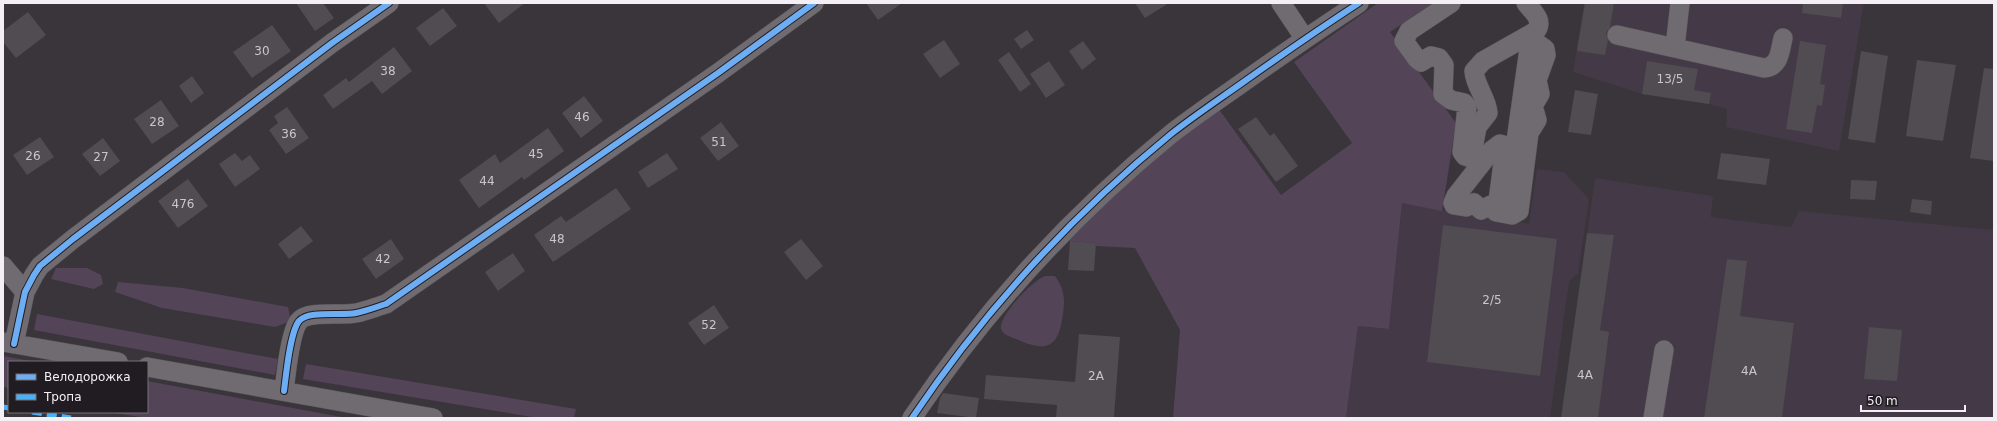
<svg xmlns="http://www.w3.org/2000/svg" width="1997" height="421" viewBox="0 0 1997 421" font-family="'DejaVu Sans',sans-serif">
	<rect width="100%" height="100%" fill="#39353b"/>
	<path fill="#433947" d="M1584 3H1864L1839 151 1726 127 1727 109 1709 104 1642 94 1573 72Z
		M1537 169 1564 172 1589 199 1578 274 1569 282 1550 418H1346L1358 326 1389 329 1402 203 1529 224Z
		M1595 178 1713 196 1711 217 1791 227 1799 211 1994 230V418H1561Z"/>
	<path fill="#534458" d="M1378 3H1433L1390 32 1456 123 1442 211 1402 203 1389 329 1358 326 1346 418H1173L1180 330 1135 248 1096 246V243L1069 241 1078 228 1147 160 1218 108 1281 195 1352 143 1294 62Z
		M56 268H87L101 275 103 284 94 289 51 279Z
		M1045 276H1055C1066 291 1065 302 1062 320 1057 352 1041 350 1016 339 1011 337 1003 335 1001 329 998 316 1033 280 1045 276Z
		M118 282 183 288 288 307 291 321 275 327 162 308 115 292Z
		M37 314 278 359 275 375 34 330Z
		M3 356 36 362H9V388L3 387Z
		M306 364 576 409 574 418H538L303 379Z
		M147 381 347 418H148L113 413 147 412Z"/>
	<path fill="#504c51" d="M296 3H323L334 18 315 31Z
		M484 3H525L499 23Z
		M866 3H902L878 20Z
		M1135 3H1169L1145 18Z
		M1585 3H1614L1610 27 1606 33 1608 40 1605 55 1577 51Z
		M1803 3H1843L1841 18 1802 13Z
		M443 8 457 26 430 46 416 28Z
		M28 12 46 35 16 58 3 42V31Z
		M272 25 291 51 252 78 233 52Z
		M1027 30 1034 40 1021 49 1014 39Z
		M944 40 960 64 940 78 923 54Z
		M1083 41 1096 59 1082 70 1069 51Z
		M1800 41 1826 45 1820 84 1825 85 1822 106 1817 105 1812 133 1786 129Z
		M394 47 412 71 382 94 372 81 333 109 323 95 346 78 349 82Z
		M1861 51 1888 56 1875 143 1848 139Z
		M1009 52 1031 84 1020 92 998 60Z
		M1917 60 1956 65 1943 141 1906 136Z
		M1049 61 1065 85 1046 98 1030 74Z
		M1647 61 1698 69 1694 90 1711 93 1709 104 1642 94Z
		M1984 68 1994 69V161L1970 158Z
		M192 76 204 93 191 103 179 86Z
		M1575 90 1598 94 1591 135 1568 132Z
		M584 96 603 121 581 138 562 113Z
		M161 100 179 126 152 144 134 119Z
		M287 107 309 138 286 154 269 130 278 123 274 116Z
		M1256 117 1270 136 1274 133 1298 166 1276 182 1238 129Z
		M721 122 739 146 718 161 700 138Z
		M548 128 564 151 524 180 522 177 479 208 459 180 495 154 500 163Z
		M40 137 54 157 27 175 13 155Z
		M103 138 120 161 100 176 82 154Z
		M235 153 242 161 250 155 260 169 235 187 219 164Z
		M667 153 678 169 648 188 638 172Z
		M1721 153 1770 159 1766 185 1717 179Z
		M188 179 208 206 178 228 158 201Z
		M1851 180 1877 181 1875 200 1850 199Z
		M616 188 631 209 553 262 534 235 561 216 566 222Z
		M1912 199 1932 201 1931 215 1910 212Z
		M1443 225 1557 239 1540 376 1427 362Z
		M301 226 313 241 289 259 278 244Z
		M1587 233 1614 235 1600 330 1609 332 1598 418H1561Z
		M391 239 404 259 376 279 362 259Z
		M801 239 823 266 806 280 784 252Z
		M1070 241 1096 243 1094 271 1068 270Z
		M513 253 525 271 498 291 485 272Z
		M1727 259 1747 261 1740 316 1794 323 1782 418H1704Z
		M714 305 729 328 704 345 688 323Z
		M1869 327 1902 330 1897 381 1864 379Z
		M1079 334 1120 337 1114 417 1056 418 1057 405 984 399 986 375 1075 382Z
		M943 393 979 398 976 418 937 413 940 398Z"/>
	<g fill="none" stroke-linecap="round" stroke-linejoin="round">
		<defs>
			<path id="minor" d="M1281 3 1305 39
				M1451 3 1409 31 1404 41 1417 59 1421 62 1431 56 1439 58 1444 65 1443 94 1451 100 1464 103 1467 107 1462 152 1465 156 1468 157 1472 154 1477 127 1488 113C1487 98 1475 86 1474 71L1483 61 1536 31C1544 20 1533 12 1526 3
				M1617 35 1764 68C1780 67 1780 50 1783 38
				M1538 44 1545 49 1546 55 1537 80 1540 94 1533 106 1537 120 1529 133 1519 211 1512 215 1496 212 1491 205 1481 210 1474 203 1466 207 1454 205 1453 203 1456 196 1492 150 1500 144 1503 145 1505 148 1498 201 1501 207 1507 206 1512 172 1518 157 1516 141 1529 49 1533 45Z
				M1675 47 1680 3
				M3 266 25 292
				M3 342 118 362
				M14 344 25 292 34 275 40 266 73 239 332 43 389 3
				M147 367 433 418
				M284 391C286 375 290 332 299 321 308 310 342 316 356 313 366 311 376 307 386 304L718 73 814 3
				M912 418C984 311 1072 215 1171 134 1194 116 1218 100 1242 83 1280 56 1319 29 1359 3
				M1653 418 1664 350"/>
		</defs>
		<use href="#minor" stroke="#575458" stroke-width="20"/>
		<use href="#minor" stroke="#6f6b70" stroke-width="19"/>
		<path stroke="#4cb0f7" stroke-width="5" stroke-dasharray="10 5" stroke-linecap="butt" d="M3 407 9 408
			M32 412 71 418"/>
		<defs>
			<path id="cycleway" d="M14 344 25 292 34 275 40 266 73 239 332 43 389 3
				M284 391C286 375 290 332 299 321 308 310 342 316 356 313 366 311 376 307 386 304L718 73 814 3
				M912 418C984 311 1072 215 1171 134 1194 116 1218 100 1242 83 1280 56 1319 29 1359 3"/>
		</defs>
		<use href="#cycleway" stroke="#201c21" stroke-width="8"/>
		<use href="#cycleway" stroke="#6dadf4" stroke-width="6"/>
	</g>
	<g text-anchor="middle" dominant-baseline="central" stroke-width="3" stroke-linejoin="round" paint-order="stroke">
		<g font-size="12" fill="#cac6cc">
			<text x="262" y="51">30</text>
			<text x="388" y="71">38</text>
			<text x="1670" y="79">13/5</text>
			<text x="582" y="117">46</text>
			<text x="157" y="122">28</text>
			<text x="289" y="134">36</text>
			<text x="719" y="142">51</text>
			<text x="536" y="154">45</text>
			<text x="33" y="156">26</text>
			<text x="101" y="157">27</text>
			<text x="487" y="181">44</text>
			<text x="183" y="204">476</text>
			<text x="557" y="239">48</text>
			<text x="383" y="259">42</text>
			<text x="1492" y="300">2/5</text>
			<text x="709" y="325">52</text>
			<text x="1749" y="371">4А</text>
			<text x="1585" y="375">4А</text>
			<text x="1096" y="376">2А</text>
		</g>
	</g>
	<rect width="1997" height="421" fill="none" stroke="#f3eff5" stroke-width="8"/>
	<rect x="8" y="361" width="140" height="52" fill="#201c21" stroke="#747076"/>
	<rect x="16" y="374" width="20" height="6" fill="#6dadf4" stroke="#747076"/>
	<text x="44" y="381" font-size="12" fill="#f3eff5">Велодорожка</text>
	<rect x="16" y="394" width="20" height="6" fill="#4cb0f7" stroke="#747076"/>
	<text x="44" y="401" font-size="12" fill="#f3eff5">Тропа</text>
	<path d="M1861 405v6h104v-6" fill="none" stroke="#f3eff5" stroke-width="2"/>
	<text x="1867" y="405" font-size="12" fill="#f3eff5" stroke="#201c21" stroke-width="3" paint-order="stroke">50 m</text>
</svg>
